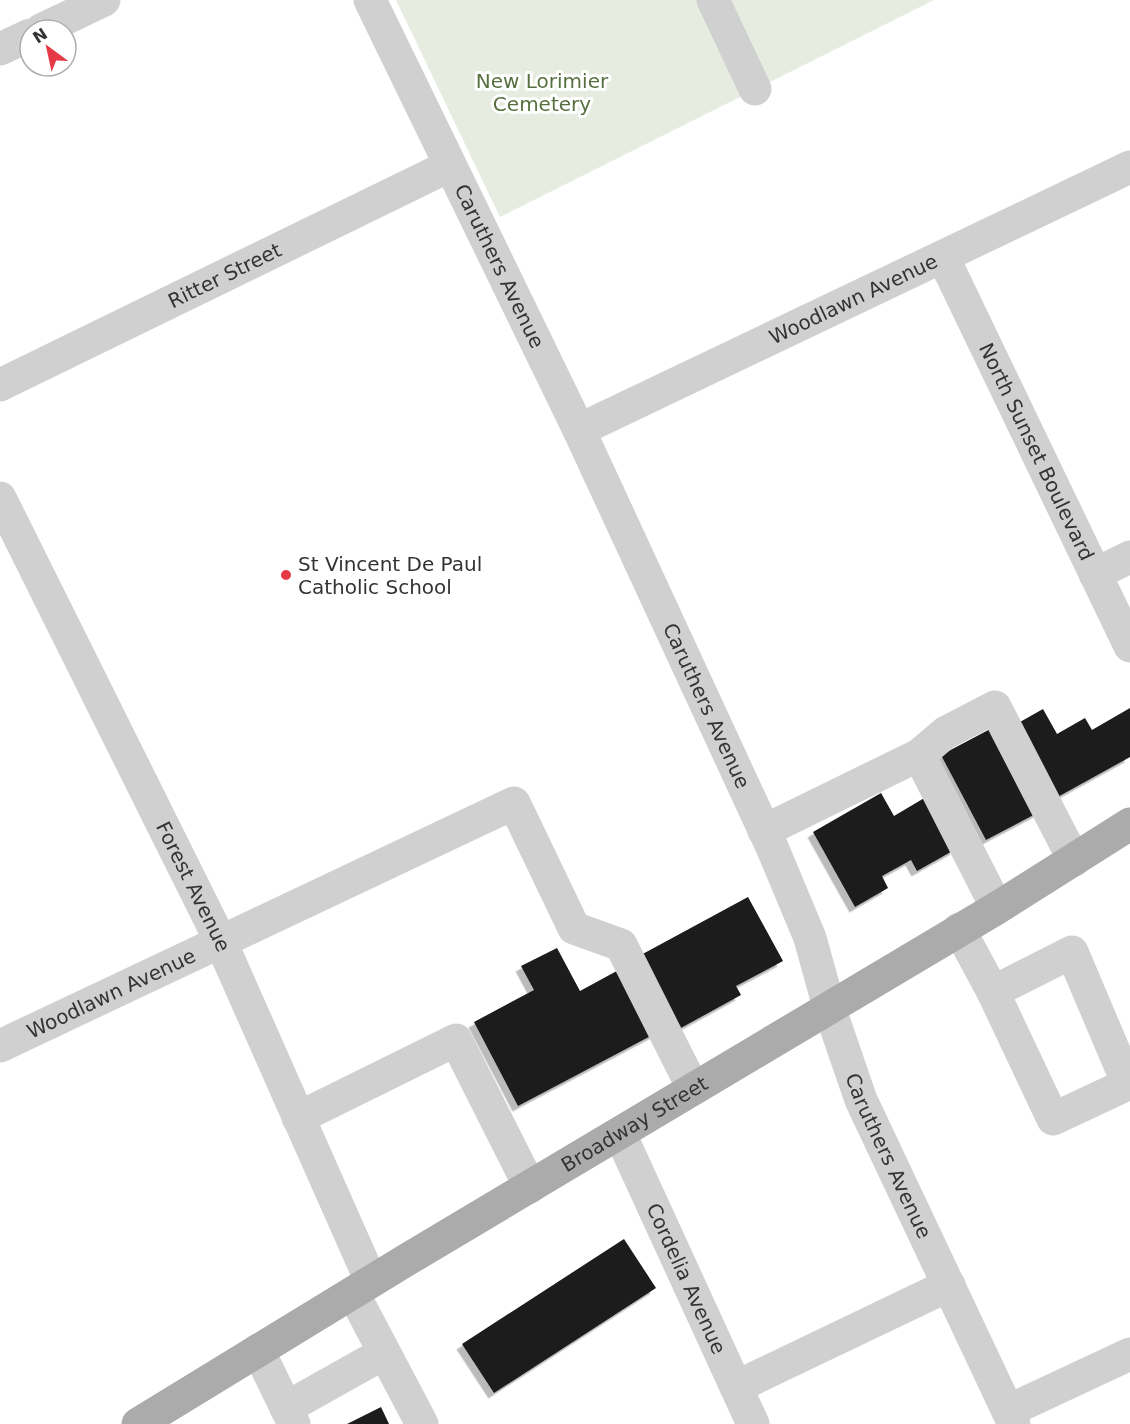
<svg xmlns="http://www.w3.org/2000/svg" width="1130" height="1424" viewBox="0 0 1130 1424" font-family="'DejaVu Sans',sans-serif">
	<defs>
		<filter id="shadow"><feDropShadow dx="-5.5" dy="5.5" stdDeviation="0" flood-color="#0004"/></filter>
	</defs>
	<rect width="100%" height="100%" fill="#fff"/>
	<path fill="#e6ecdf" d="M396 0H934L500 217Z"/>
	<path fill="#1a1a1a" filter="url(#shadow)" d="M1130 708V757L1054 799 1013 726 1043 709 1057 734 1085 718 1092 730Z
		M996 726 1041 811 986 840 941 755Z
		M881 793 894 816 926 797 956 849 917 871 911 860 882 876 888 888 855 907 813 832Z
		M748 897 783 961 736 986 741 995 679 1029 639 956Z
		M557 948 580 991 626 966 660 1031 518 1106 474 1022 534 990 521 966Z
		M624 1239 656 1288 494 1393 462 1344Z
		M381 1407 389 1424H347Z"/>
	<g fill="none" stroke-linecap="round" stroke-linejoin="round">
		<g stroke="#d0d0d0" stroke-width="33">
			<path id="s1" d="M370 0 579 430 772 847 810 938 829 1007 861 1100 1014 1424"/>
			<path d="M713 0 755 89"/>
			<path d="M41 30 104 0"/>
			<path d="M0 49 30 35"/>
			<path id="s2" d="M943 257 1130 646"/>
			<path id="s3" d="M0 385 449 166"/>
			<path id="s4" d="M579 430 1130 167"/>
			<path id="s5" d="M0 498 220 940 371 1281"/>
			<path d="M1095 574 1130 557"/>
			<path d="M919 755 945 733 995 707 1074 860"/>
			<path d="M764 831 919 755 997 908"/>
			<path d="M959 929 993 992 1053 1119 1130 1083"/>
			<path d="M993 992 1072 952 1128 1084"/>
			<path id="s6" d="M0 1046 514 803 574 928 621 945 693 1088"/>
			<path d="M298 1118 456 1040 530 1187"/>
			<path id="s7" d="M620 1134 753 1424"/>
			<path d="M353 1293 422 1424"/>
			<path d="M258 1350 294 1424"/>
			<path d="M736 1387 949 1285"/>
			<path d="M286 1408 384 1353"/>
			<path d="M1008 1411 1130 1354"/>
		</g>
		<path stroke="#ababab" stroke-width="33" id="s8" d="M138 1424 408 1259 997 908 1130 824"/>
	</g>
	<circle fill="#e63946" stroke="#fff" stroke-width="2" cx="286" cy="575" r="6"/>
	<g text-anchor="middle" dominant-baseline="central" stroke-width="6" stroke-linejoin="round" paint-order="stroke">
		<g font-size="20" fill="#56703f" stroke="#fff">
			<text x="542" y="81">New Lorimier<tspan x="542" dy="23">Cemetery</tspan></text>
		</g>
		<g font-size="20" fill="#333" stroke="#fff">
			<text stroke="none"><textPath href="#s1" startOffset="296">Caruthers Avenue</textPath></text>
			<text stroke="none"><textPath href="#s3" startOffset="250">Ritter Street</textPath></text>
			<text stroke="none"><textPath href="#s4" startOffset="304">Woodlawn Avenue</textPath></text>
			<text stroke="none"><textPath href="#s2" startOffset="216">North Sunset Boulevard</textPath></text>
			<text stroke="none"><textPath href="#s1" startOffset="782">Caruthers Avenue</textPath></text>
			<text stroke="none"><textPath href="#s5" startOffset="434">Forest Avenue</textPath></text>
			<text stroke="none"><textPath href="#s6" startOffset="123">Woodlawn Avenue</textPath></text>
			<text stroke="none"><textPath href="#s8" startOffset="580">Broadway Street</textPath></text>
			<text stroke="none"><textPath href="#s1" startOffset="1268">Caruthers Avenue</textPath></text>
			<text stroke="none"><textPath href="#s7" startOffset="159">Cordelia Avenue</textPath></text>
		</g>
		<g font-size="20" fill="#333" stroke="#fff" text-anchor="start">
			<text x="298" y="564">St Vincent De Paul<tspan x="298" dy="23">Catholic School</tspan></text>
		</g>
	</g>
	<g transform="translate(48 48) rotate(327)"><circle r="28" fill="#ffffff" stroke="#adadad" stroke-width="1.5"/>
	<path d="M0-4.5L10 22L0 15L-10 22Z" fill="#e63946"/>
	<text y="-9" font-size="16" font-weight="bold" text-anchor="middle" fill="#333333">N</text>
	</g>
</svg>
